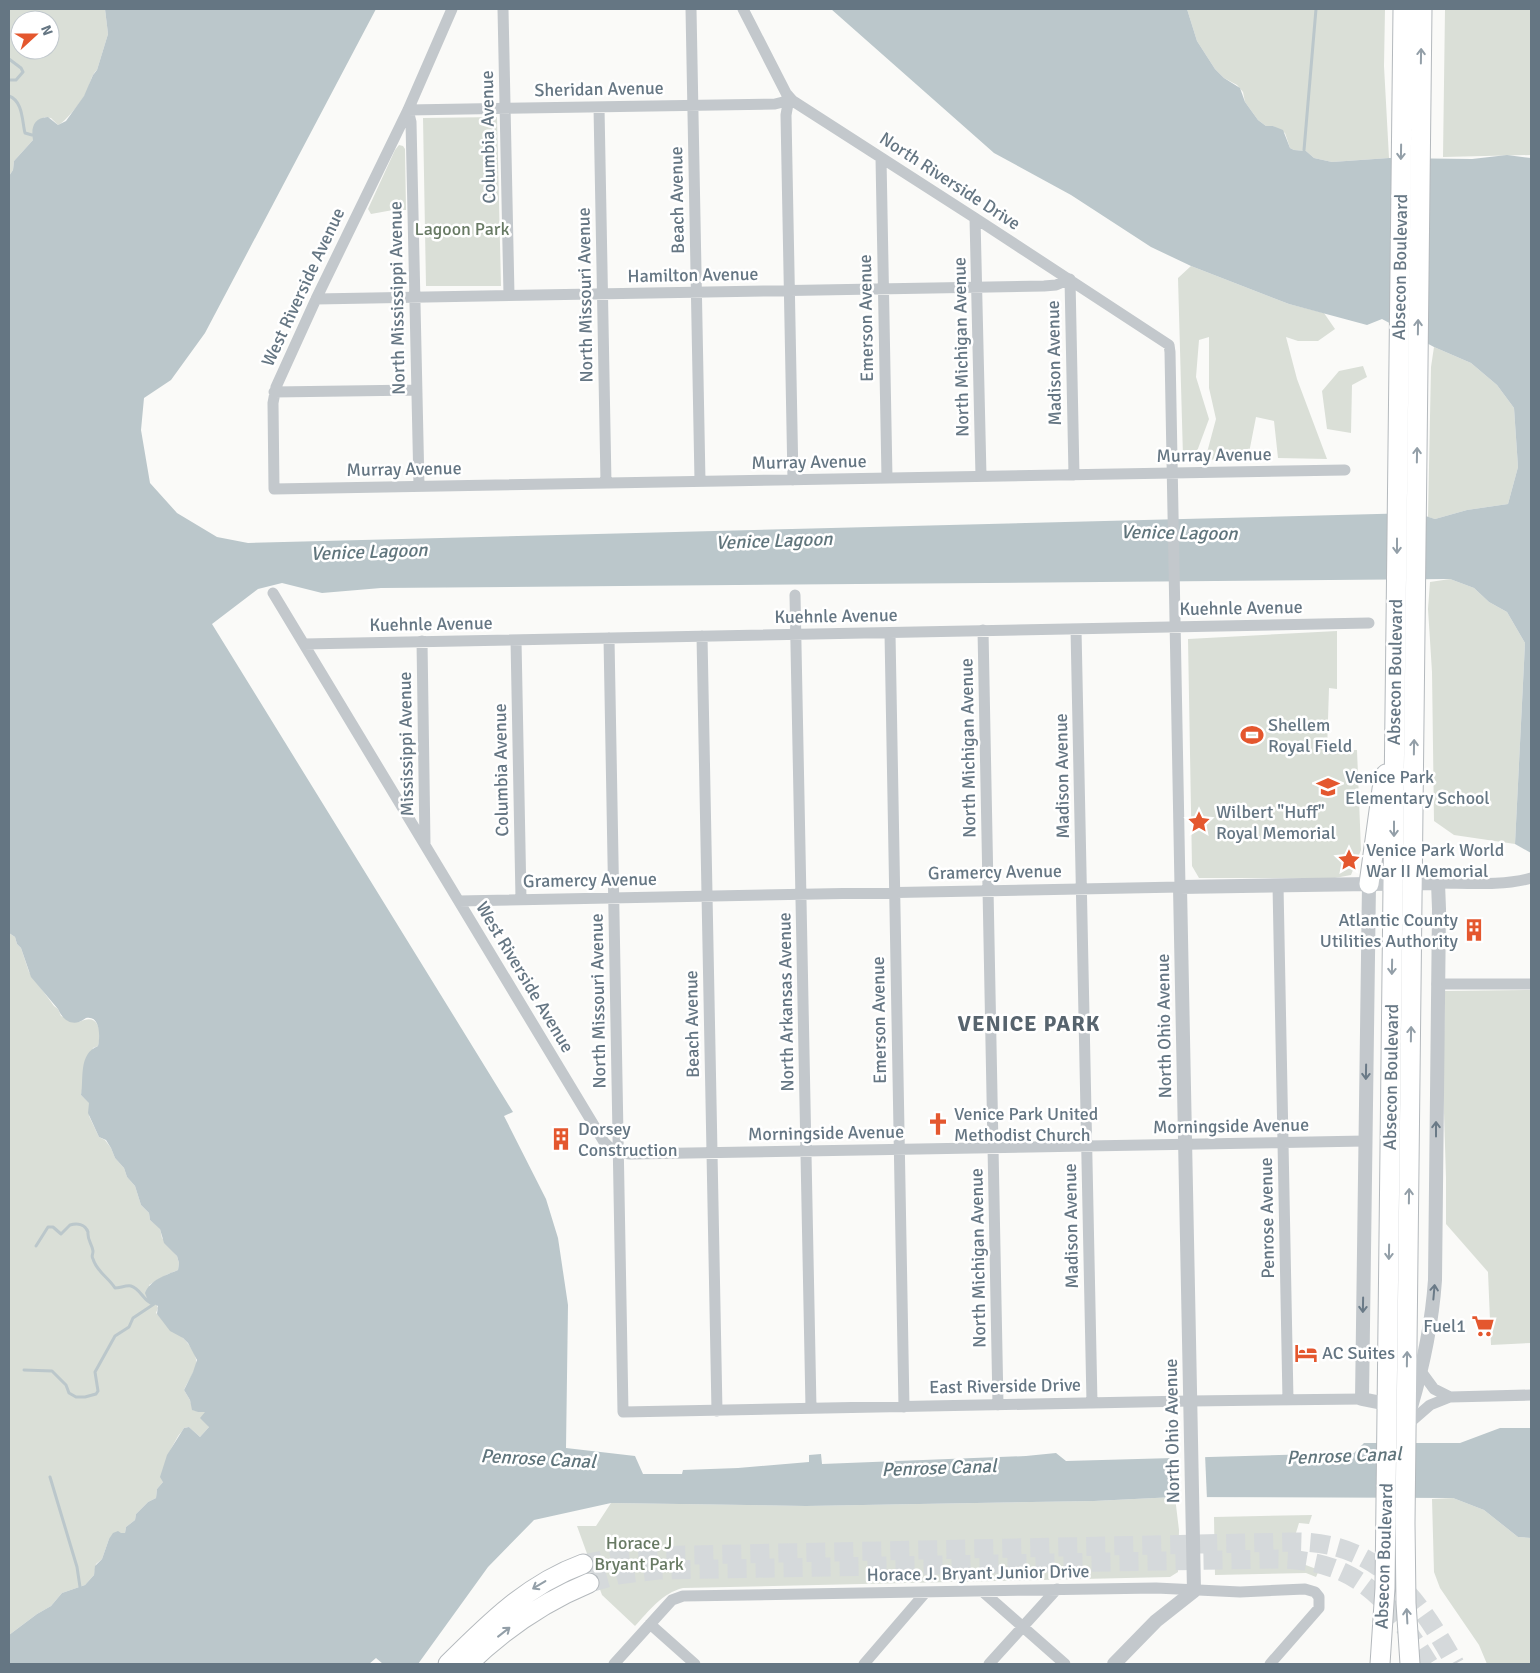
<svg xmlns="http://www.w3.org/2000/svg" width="1540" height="1673" viewBox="0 0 1540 1673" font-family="Signika,sans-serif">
	<rect width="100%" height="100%" fill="#fafaf8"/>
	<path fill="#dadfd7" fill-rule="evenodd" d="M9 9H105L108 34 97 70C91 75 90 84 87 92 83 99 65 123 58 125L51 118 44 117 33 140 14 161 13 170 9 176ZM20 20H50V50H20Z
		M1187 9H1385L1384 66 1389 158 1332 162 1314 158 1306 151 1294 150 1290 148 1285 133 1273 126H1266L1258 120 1245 102 1243 92 1237 85 1224 78 1215 69 1197 41Z
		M1445 9H1531V155L1443 157Z
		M497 117 501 286H426L423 118Z
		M399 145 403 146 405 149 406 210H393L371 214 368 209 395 150Z
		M1191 266 1289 304 1324 313 1335 329 1318 341H1298L1286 337 1297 379 1327 459 1278 458 1274 421 1256 417 1248 458 1205 460 1216 419 1209 388V337L1199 340 1196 377 1209 419 1196 454 1183 457 1178 278Z
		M1434 347 1471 363 1497 385 1514 408 1518 467 1508 504 1467 510 1435 519 1428 517 1431 367Z
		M1363 366 1367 377 1352 385 1351 433 1327 429 1322 391 1339 371Z
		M1450 579 1474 588 1489 602 1507 612 1525 643 1515 844 1454 835 1434 821 1432 672 1428 609 1430 582Z
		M1337 631V689L1329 688 1327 751 1357 750 1361 850 1351 875 1335 878H1199L1192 866 1188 639Z
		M9 933 15 937 17 944 21 948 29 972 54 1006 58 1009 61 1016 79 1022C99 1012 102 1031 98 1046L93 1048 81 1095 90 1103 89 1116 99 1137 105 1140 111 1148 115 1158 124 1168 127 1177 135 1186 141 1205 149 1213 150 1220 160 1228 162 1238 177 1256 179 1263 178 1270 166 1275 149 1285 158 1308 156 1313C168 1324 200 1348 196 1365 194 1374 187 1382 184 1390L190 1400 193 1410 200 1412H205L209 1427 200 1437 189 1427 184 1428C182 1432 179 1434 177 1438 169 1452 162 1465 163 1482L157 1489 156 1498 148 1502 136 1514 135 1520 126 1527 125 1533 109 1539 102 1559 96 1564 94 1575 85 1585 62 1593 51 1606 37 1614 9 1635Z
		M1531 990V1345V1343L1491 1345 1488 1272 1446 1224V1178L1443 1080 1445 991Z
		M1175 1497 1179 1530 1178 1572 1170 1577 683 1588C662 1593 649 1611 635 1626L602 1595 577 1526H596L611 1503 806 1506 1094 1501Z
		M1453 1498 1484 1510 1518 1537 1531 1538V1664H1487L1479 1645 1440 1588 1434 1572 1432 1499Z
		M1312 1515 1309 1524 1299 1523 1291 1549 1303 1564 1319 1570 1316 1577 1306 1573 1215 1575 1214 1517Z"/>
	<path fill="#bbc7cb" d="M105 9H376L205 333 171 380 144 398 141 430 150 483 177 513 217 537 248 543 1416 513 1435 519 1467 510 1508 504 1518 467 1514 408 1497 385 1471 363 1434 347 1382 319 1367 325 1289 304 1191 266 1151 247 1071 195 994 153 831 9H1187L1197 41 1215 69 1224 78 1240 88 1245 102 1258 120 1266 126H1273L1283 130 1290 148 1294 150 1306 151 1314 158 1332 162 1389 158 1472 159 1507 155 1531 158V853L1515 844 1525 643 1507 612 1489 602 1474 588 1450 579 381 588 322 593 282 583 258 589 212 624 513 1112 504 1116 546 1199 558 1238 568 1305 566 1448 635 1456 643 1474H682L683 1470 738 1468 809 1462V1455L821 1454 822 1464 1026 1456 1056 1453 1066 1461 1354 1453 1364 1443H1460L1500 1428H1531V1538L1518 1537 1484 1510 1453 1498 1175 1497 1094 1501 806 1506 611 1503 534 1520 488 1567 418 1664H383L376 1658 369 1664H9V1635L37 1614 51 1606 62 1593 85 1585 94 1575 95 1566 102 1559 109 1539 113 1533 118 1531 121 1533H125L126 1527 135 1520 136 1514 148 1502 156 1498 157 1489 163 1482 160 1477 167 1455 184 1428 189 1427 200 1437 209 1427 200 1418 205 1412H198L192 1410 190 1400 184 1390 193 1372 197 1360 188 1343 183 1338 170 1331 157 1314 158 1306 148 1301 145 1293C150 1280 166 1275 178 1270L179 1263 177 1256 164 1243 160 1229 150 1220 149 1213 141 1205 135 1186 127 1177 124 1168 115 1158 111 1148 106 1140 99 1137 88 1113 89 1103 81 1095C84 1079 78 1054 98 1046 100 1038 101 1015 86 1018 84 1019 82 1021 79 1022 69 1025 62 1018 58 1009L31 977 21 948 17 944 15 937 9 933V176L13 170 14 161 33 140C31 128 33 118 48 117L58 125 66 121 84 96 93 75 97 70 108 34Z"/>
	<path fill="#fafaf8" d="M1205 1454 1207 1500 1179 1499 1177 1455Z"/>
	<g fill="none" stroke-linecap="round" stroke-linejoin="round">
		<path stroke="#bbc7cb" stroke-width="3" d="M9 59 21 68 23 72 16 80H9
			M9 96C23 101 22 121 25 133L32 135
			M1304 150 1316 9
			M36 1246 48 1227H53L61 1234 70 1225C77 1223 85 1224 88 1232 87 1240 92 1244 93 1251 93 1255 91 1256 93 1259 97 1272 108 1277 115 1288 120 1288 126 1285 131 1286 141 1289 143 1301 153 1304
			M24 1370 52 1371 66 1385 69 1393 76 1397H85L96 1394 98 1391 95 1372 115 1336 129 1327 133 1318 154 1304
			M50 1477 77 1567 80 1587"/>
		<path stroke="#d5d9db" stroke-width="19" stroke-dasharray="19 9" stroke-linecap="butt" d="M583 1564 614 1558 644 1556 1292 1542C1377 1540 1418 1597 1455 1664
			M589 1583 617 1575 658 1570 1278 1559C1358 1560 1390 1601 1429 1664"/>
		<defs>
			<path id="trunk" d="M1369 884 1382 789 1386 774
				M448 1664C489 1623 528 1584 583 1564
				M468 1664C503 1630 543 1602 589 1583
				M1380 1664 1385 1588 1403 9
				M1410 1664 1406 1603 1405 1523 1422 9"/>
		</defs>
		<use href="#trunk" stroke="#b4b9bd" stroke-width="21"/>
		<path stroke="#c3c8cc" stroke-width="11" d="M452 9 408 110 316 299 276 387 273 403 274 489 1345 470
			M503 9 509 295
			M691 9 700 481
			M789 98 786 115 793 480
			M599 107 606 483
			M408 110 775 104 783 102 789 98
			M408 110 411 122 419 486
			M881 158 887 478
			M975 218 981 476
			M316 299 1044 286 1056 285 1070 279 1074 475
			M274 392 417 390
			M273 593 604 1142 614 1152 630 1154 1365 1141
			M795 595 811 1408
			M1076 629 1092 1403
			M983 630 998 1405
			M890 633 904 1407
			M702 636 717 1411
			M609 638 623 1412 1190 1401 1362 1399
			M516 640 521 899
			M422 641 425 844
			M304 644 1369 623
			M1438 883C1467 883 1504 886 1531 878
			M1278 885 1288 1400
			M459 901 1180 887 1170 352 1169 345 975 218 793 101 786 93 743 9
			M1437 984H1531
			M1420 1370 1434 1389 1450 1397
			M1407 1425 1430 1405 1450 1397 1531 1395
			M982 1591 1065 1664
			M650 1624 695 1664
			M614 1664 672 1600 683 1596 1156 1588 1240 1592 1305 1589 1315 1592 1319 1597V1608L1270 1664
			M864 1664 926 1592
			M989 1664 1057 1589"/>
		<path stroke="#c3c8cc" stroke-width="14" d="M1369 884 1362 1399 1387 1404
			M1114 1664 1156 1621 1194 1591 1180 887 1438 883 1439 909 1435 1280C1432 1323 1423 1366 1411 1407"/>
		<use href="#trunk" stroke="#fff" stroke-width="19"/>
	</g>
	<defs><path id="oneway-shaft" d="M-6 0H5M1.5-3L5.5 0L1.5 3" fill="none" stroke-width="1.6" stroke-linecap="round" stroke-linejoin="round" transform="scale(1.25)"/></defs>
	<g stroke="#939fa8">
		<use href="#oneway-shaft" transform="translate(1421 56) rotate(-89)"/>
		<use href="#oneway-shaft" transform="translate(1401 152) rotate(91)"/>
		<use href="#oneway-shaft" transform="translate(1418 327) rotate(-89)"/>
		<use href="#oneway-shaft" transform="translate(1417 455) rotate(-89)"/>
		<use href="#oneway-shaft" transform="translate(1397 546) rotate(90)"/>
		<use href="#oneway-shaft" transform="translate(1414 747) rotate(-89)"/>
		<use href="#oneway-shaft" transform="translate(1394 829) rotate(90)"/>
		<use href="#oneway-shaft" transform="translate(1392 967) rotate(91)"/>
		<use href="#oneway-shaft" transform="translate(1411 1034) rotate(-89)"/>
		<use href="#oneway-shaft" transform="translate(1409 1196) rotate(-89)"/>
		<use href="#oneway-shaft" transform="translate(1389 1252) rotate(91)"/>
		<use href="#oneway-shaft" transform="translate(1407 1359) rotate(-89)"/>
		<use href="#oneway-shaft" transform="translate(539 1585) rotate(149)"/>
		<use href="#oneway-shaft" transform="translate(1407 1616) rotate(-93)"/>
		<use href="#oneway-shaft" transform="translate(504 1632) rotate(-38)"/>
	</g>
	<g stroke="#6a7a87">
		<use href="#oneway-shaft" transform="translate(1366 1072) rotate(91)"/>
		<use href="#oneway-shaft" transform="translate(1436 1129) rotate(-90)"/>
		<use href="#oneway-shaft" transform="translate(1434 1292) rotate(-85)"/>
		<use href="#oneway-shaft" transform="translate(1363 1305) rotate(91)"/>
	</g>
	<defs>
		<symbol id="stadium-bare" viewBox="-9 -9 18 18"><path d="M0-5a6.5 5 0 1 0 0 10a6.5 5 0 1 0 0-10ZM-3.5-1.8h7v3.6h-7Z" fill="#e4572e" stroke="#fff" stroke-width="2.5" paint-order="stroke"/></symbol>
		<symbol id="school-bare" viewBox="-9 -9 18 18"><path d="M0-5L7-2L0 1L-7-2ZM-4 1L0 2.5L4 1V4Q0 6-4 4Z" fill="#e4572e" stroke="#fff" stroke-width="2.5" paint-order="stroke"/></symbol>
		<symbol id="sight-bare" viewBox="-9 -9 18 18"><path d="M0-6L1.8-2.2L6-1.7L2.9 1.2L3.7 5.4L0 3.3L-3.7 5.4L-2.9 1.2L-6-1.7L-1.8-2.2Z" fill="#e4572e" stroke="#fff" stroke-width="2.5" paint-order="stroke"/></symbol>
		<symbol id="building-bare" viewBox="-9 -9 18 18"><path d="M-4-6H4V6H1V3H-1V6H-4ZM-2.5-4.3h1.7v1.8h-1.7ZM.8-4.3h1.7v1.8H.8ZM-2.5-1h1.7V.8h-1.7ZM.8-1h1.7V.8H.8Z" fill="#e4572e" stroke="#fff" stroke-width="2.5" paint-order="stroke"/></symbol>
		<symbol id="church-bare" viewBox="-9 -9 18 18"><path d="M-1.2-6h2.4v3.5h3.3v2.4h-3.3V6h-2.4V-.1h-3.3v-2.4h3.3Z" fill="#e4572e" stroke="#fff" stroke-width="2.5" paint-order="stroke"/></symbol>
		<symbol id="supermarket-bare" viewBox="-9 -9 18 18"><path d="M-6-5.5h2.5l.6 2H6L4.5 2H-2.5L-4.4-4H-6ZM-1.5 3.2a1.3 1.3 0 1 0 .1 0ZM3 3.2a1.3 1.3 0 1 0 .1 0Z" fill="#e4572e" stroke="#fff" stroke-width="2.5" paint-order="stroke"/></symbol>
		<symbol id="hotel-bare" viewBox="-9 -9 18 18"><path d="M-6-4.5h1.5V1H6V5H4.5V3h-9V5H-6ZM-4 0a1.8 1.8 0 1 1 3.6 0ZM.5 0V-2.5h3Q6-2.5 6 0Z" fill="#e4572e" stroke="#fff" stroke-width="2.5" paint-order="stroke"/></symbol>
	</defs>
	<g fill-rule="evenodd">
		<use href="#stadium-bare" x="1236" y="719" width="32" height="32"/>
		<use href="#school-bare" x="1312" y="771" width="32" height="32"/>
		<use href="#sight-bare" x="1183" y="806" width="32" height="32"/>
		<use href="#sight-bare" x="1333" y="844" width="32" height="32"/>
		<use href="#building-bare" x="1458" y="914" width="32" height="32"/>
		<use href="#church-bare" x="922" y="1108" width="32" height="32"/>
		<use href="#building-bare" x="545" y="1123" width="32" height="32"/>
		<use href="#supermarket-bare" x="1467" y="1310" width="32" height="32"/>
		<use href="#hotel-bare" x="1290" y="1337" width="32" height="32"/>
	</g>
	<g text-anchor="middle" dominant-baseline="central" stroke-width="5" stroke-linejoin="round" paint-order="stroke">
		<g font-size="18" fill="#657683" stroke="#fff">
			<text transform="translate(599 89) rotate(-1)">Sheridan Avenue</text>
			<text transform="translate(488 137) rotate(-91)">Columbia Avenue</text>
			<text transform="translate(950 181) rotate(33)">North Riverside Drive</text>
			<text transform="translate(677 200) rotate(-91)">Beach Avenue</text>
			<text transform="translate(1400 267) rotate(-89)">Absecon Boulevard</text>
			<text transform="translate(693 275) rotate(-1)">Hamilton Avenue</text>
			<text transform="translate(303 287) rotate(-65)">West Riverside Avenue</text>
			<text transform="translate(585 295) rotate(-91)">North Missouri Avenue</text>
			<text transform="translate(397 298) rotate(-91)">North Mississippi Avenue</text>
			<text transform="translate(866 318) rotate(-91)">Emerson Avenue</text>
			<text transform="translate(961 347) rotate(-91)">North Michigan Avenue</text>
			<text transform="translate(1054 363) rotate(-91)">Madison Avenue</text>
			<text transform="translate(1214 455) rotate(-1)">Murray Avenue</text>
			<text transform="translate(809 462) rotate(-1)">Murray Avenue</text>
			<text transform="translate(404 469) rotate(-1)">Murray Avenue</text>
			<text transform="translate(1241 608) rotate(-1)">Kuehnle Avenue</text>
			<text transform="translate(836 616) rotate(-1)">Kuehnle Avenue</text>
			<text transform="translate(431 624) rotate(-1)">Kuehnle Avenue</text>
			<text transform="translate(1395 672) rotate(-89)">Absecon Boulevard</text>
			<text transform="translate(406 744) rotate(-91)">Mississippi Avenue</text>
			<text transform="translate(968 748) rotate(-91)">North Michigan Avenue</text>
			<text transform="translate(501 770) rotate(-91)">Columbia Avenue</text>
			<text transform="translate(1062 776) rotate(-91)">Madison Avenue</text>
			<text transform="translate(995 872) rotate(-1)">Gramercy Avenue</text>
			<text transform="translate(590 880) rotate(-1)">Gramercy Avenue</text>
			<text transform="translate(525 977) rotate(59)">West Riverside Avenue</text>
			<text transform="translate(598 1001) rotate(-91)">North Missouri Avenue</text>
			<text transform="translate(786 1002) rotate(-91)">North Arkansas Avenue</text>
			<text transform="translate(879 1020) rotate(-91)">Emerson Avenue</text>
			<text transform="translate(692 1024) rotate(-91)">Beach Avenue</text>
			<text transform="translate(1164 1026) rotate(-91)">North Ohio Avenue</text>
			<text transform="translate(1391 1077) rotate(-89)">Absecon Boulevard</text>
			<text transform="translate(1231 1126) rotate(-1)">Morningside Avenue</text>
			<text transform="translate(826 1133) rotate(-1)">Morningside Avenue</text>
			<text transform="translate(1267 1218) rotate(-91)">Penrose Avenue</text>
			<text transform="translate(1071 1226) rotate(-91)">Madison Avenue</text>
			<text transform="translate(978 1258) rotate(-91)">North Michigan Avenue</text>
			<text transform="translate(1005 1386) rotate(-1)">East Riverside Drive</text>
			<text transform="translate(1172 1431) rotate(-91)">North Ohio Avenue</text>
			<text transform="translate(1384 1556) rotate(-88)">Absecon Boulevard</text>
			<text transform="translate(978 1573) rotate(-1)">Horace J. Bryant Junior Drive</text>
		</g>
		<g font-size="18" fill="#687a64" stroke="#fff">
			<text x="462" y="229">Lagoon Park</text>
			<text x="639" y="1543">Horace J<tspan x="639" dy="21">Bryant Park</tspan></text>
		</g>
		<g font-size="18" fill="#657683" stroke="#fff" text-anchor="start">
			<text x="1268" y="725">Shellem<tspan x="1268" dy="21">Royal Field</tspan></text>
			<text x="1345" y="777">Venice Park<tspan x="1345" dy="21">Elementary School</tspan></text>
			<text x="1216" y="812">Wilbert "Huff"<tspan x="1216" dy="21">Royal Memorial</tspan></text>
			<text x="1366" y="850">Venice Park World<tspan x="1366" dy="21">War II Memorial</tspan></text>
			<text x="1458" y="920" text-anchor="end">Atlantic County<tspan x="1458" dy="21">Utilities Authority</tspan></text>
			<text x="954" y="1114">Venice Park United<tspan x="954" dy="21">Methodist Church</tspan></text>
			<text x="578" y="1129">Dorsey<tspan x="578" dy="21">Construction</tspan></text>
			<text x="1466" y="1326" text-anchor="end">Fuel1</text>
			<text x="1322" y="1353">AC Suites</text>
		</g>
		<g font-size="19" font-style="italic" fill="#60757c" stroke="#fff">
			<text transform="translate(1179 533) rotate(1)">Venice Lagoon</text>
			<text transform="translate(774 541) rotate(-2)">Venice Lagoon</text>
			<text transform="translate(369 552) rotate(-2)">Venice Lagoon</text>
			<text transform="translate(1344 1456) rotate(-2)">Penrose Canal</text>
			<text transform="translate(538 1459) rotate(3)">Penrose Canal</text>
			<text transform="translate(939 1468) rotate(-2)">Penrose Canal</text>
		</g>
		<g font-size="22" font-weight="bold" letter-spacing="1" fill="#57646e" stroke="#fff">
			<text x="1029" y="1023">VENICE PARK</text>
		</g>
	</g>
	<rect width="1540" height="1673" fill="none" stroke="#657683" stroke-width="20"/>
	<g transform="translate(35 35) rotate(69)"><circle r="24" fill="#ffffff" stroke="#c1c8cd"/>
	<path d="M0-4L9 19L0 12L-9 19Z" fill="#e4572e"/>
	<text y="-8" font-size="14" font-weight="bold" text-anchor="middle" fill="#657683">N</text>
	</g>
</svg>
